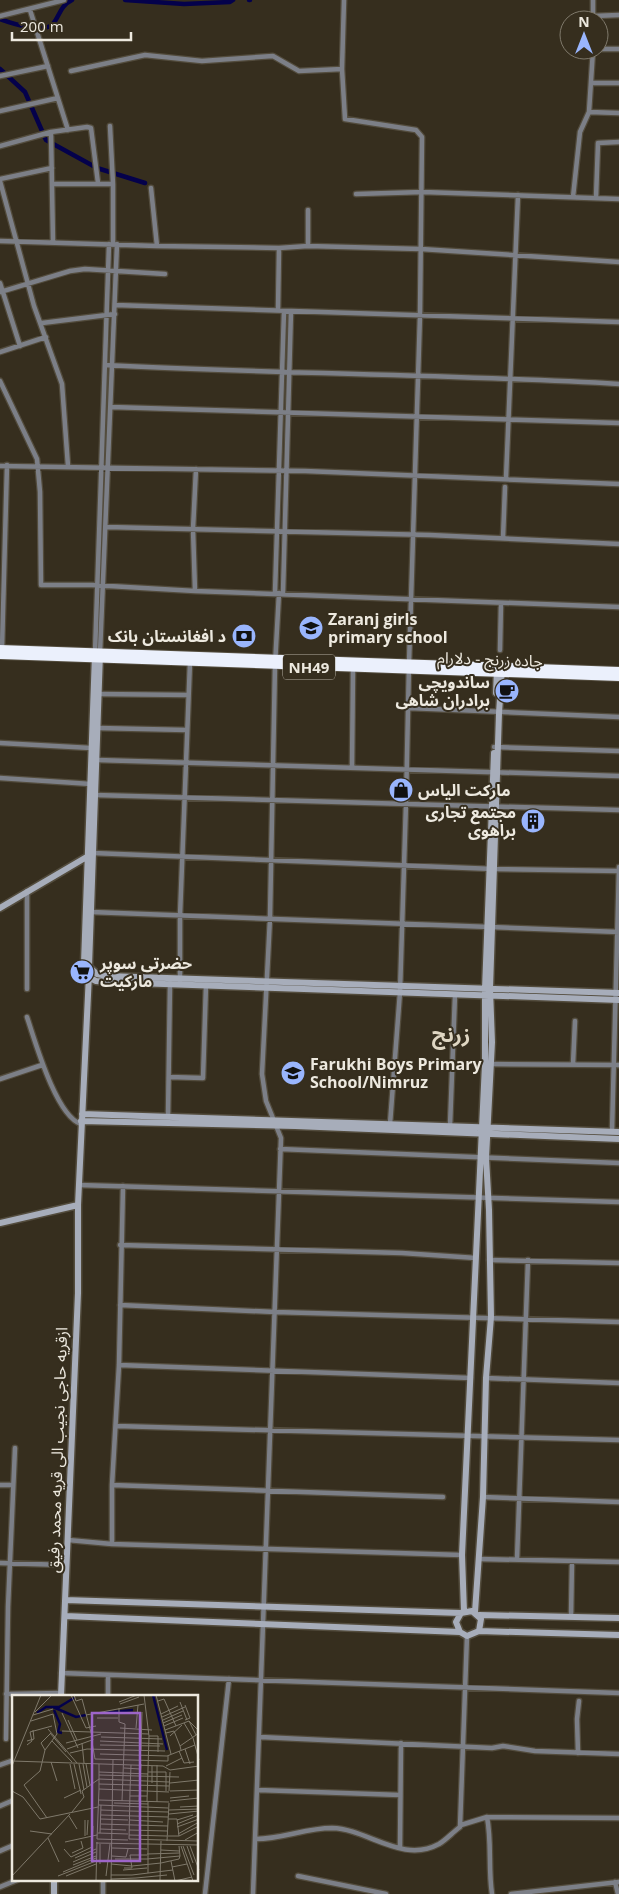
<svg xmlns="http://www.w3.org/2000/svg" width="619" height="1894" viewBox="0 0 619 1894" font-family="'Open Sans','Noto Sans Arabic',sans-serif">
	<rect width="100%" height="100%" fill="#362e1e"/>
	<g fill="none" stroke-linecap="round" stroke-linejoin="round">
		<path stroke="#04014b" stroke-width="4.5" d="M125 0 184 4 230 2 233 0
			M249 0H250
			M0 19C11 23 44 34 53 24 60 15 60 6 72 0
			M0 69 25 92 46 140 97 168 145 183"/>
		<defs>
			<path id="street" d="M344 0 342 69 345 119 416 130 422 137 420 315 409 664 406 803 400 992 390 1124
				M593 0V20
				M30 10 68 130
				M0 16 64 0
				M593 16 619 15
				M599 49H619
				M71 71 145 55 202 61 273 56 299 71 342 69
				M0 76 48 66
				M591 83H619
				M0 111 58 98
				M589 112 619 113
				M110 126 113 184V244
				M51 132 53 242
				M0 146 51 132 87 127 91 128 98 183
				M0 179 52 168
				M0 181 34 306 62 384 68 466
				M52 184H113
				M151 188 157 246
				M356 194 423 192 619 199
				M573 197 580 132 589 112 593 50
				M596 198 598 143 619 142
				M0 241 157 246 279 248 308 246 421 249 619 262
				M308 246V210
				M0 283 20 346
				M0 292 70 271 85 269 165 274
				M115 305 619 322
				M278 310 279 248
				M42 323 115 314
				M0 352 46 337
				M105 365C277 374 448 374 619 384
				M0 381 37 459 40 492 41 585H92L195 591 619 607
				M111 407 619 423
				M0 466 305 471 619 484
				M506 478 518 195
				M107 527 430 535 619 544
				M503 538 505 487
				M195 591 193 529 196 469
				M275 593 284 311
				M283 593 291 311
				M2 649 7 465
				M500 650 501 603
				M95 653 109 244
				M100 653 117 244
				M99 694 188 695
				M409 708 619 717
				M98 728 187 730
				M0 743 91 748
				M494 747 619 751
				M97 760 619 776
				M352 768 353 669
				M0 778 91 784
				M95 795 619 810
				M93 853 494 869 619 871
				M27 891V989
				M91 912 619 932
				M180 981V916L190 662
				M27 1017C35 1041 56 1116 81 1124
				M489 1064 619 1065
				M573 1064 575 1021
				M169 1077 203 1078 206 985
				M0 1079 42 1065
				M168 1117 170 983
				M450 1126 455 995
				M612 1132 619 867
				M280 1149 619 1163
				M79 1185 619 1202
				M120 1245 402 1253 476 1258
				M489 1260 619 1263
				M120 1305 275 1312 619 1322
				M119 1365 471 1378
				M486 1378 619 1383
				M116 1426 619 1440
				M0 1485H13
				M112 1485 443 1497
				M483 1497 619 1502
				M68 1540 112 1544 462 1555
				M112 1544V1485L119 1365 123 1186
				M479 1559 619 1562
				M517 1559 528 1260
				M0 1563 65 1565
				M571 1617 572 1561
				M61 1673 619 1693
				M6 1694 61 1693
				M108 1696V1675
				M260 1737 492 1748 503 1746 535 1751 619 1754
				M6 1739 8 1607 15 1448
				M578 1753 577 1719 579 1701
				M0 1765 14 1760
				M258 1790 400 1795
				M0 1806 14 1800
				M487 1817C492 1843 488 1868 492 1894
				M461 1825 487 1817 619 1818
				M256 1839C282 1839 306 1828 332 1828 368 1829 402 1864 439 1844 446 1840 453 1832 460 1827L467 1636
				M400 1848 401 1743
				M0 1851 14 1845
				M298 1876 386 1894
				M615 1882 618 1894
				M0 1887 17 1880
				M103 1894V1880
				M205 1894 229 1679
				M253 1894 281 1138 266 1101 262 1074 270 918 275 665 279 593
				M511 1894 619 1882"/>
			<path id="secondary" d="M95 654 84 963 88 977 96 981 107 982 619 1000
				M100 654 89 967 97 974 107 976 619 993
				M496 693 497 668
				M0 908 90 855
				M82 1114 619 1132
				M81 1121 295 1126 619 1139
				M0 1223 78 1205
				M65 1600 461 1613 472 1611 481 1619 479 1631 467 1636 460 1632 456 1622 461 1613
				M464 1612 462 1555 485 1064V989L494 753
				M475 1612 483 1497 486 1378 491 1317 489 1210 486 1158 492 1042 490 989 499 713 502 669
				M479 1615 619 1618
				M65 1616 460 1632
				M479 1631 619 1635
				M61 1696 78 1293V1205L89 974
				M54 1894V1880"/>
			<path id="highway" d="M0 649 619 671
				M0 655 619 677"/>
		</defs>
		<use href="#street" stroke="#534c3d" stroke-width="7"/>
		<use href="#secondary" stroke="#534c3d" stroke-width="9"/>
		<use href="#highway" stroke="#534c3d" stroke-width="10"/>
		<use href="#street" stroke="#7c7f87" stroke-width="4.5"/>
		<use href="#secondary" stroke="#a7adba" stroke-width="6"/>
		<use href="#highway" stroke="#ebf0fc" stroke-width="8"/>
	</g>
	<defs>
		<symbol id="school-disc" viewBox="-11 -11 22 22"><circle r="9.5" fill="#99b5fd" stroke="#362e1e"/><path d="M0-5L7-2L0 1L-7-2ZM-4 1L0 2.5L4 1V4Q0 6-4 4Z" fill="#111"/></symbol>
		<symbol id="bank-disc" viewBox="-11 -11 22 22"><circle r="9.5" fill="#99b5fd" stroke="#362e1e"/><path d="M-6-4H6V4H-6ZM0-2.3a2.3 2.3 0 1 0 0 4.6a2.3 2.3 0 1 0 0-4.6Z" fill="#111"/></symbol>
		<symbol id="cafe-disc" viewBox="-11 -11 22 22"><circle r="9.5" fill="#99b5fd" stroke="#362e1e"/><path d="M-5.5-4.5H6V0H3Q3 3.5 0 3.5H-2.5Q-5.5 3.5-5.5 0ZM3-3.2v2h1.7v-2ZM-6 4.5H4V6H-6Z" fill="#111"/></symbol>
		<symbol id="shop-disc" viewBox="-11 -11 22 22"><circle r="9.5" fill="#99b5fd" stroke="#362e1e"/><path d="M-5-2.5h2.3a2.7 3.5 0 0 1 5.4 0H5L5.5 6h-11ZM-1.5-2.5h3a1.5 2.3 0 0 0-3 0Z" fill="#111"/></symbol>
		<symbol id="building-disc" viewBox="-11 -11 22 22"><circle r="9.5" fill="#99b5fd" stroke="#362e1e"/><path d="M-4-6H4V6H1V3H-1V6H-4ZM-2.5-4.3h1.7v1.8h-1.7ZM.8-4.3h1.7v1.8H.8ZM-2.5-1h1.7V.8h-1.7ZM.8-1h1.7V.8H.8Z" fill="#111"/></symbol>
		<symbol id="supermarket-disc" viewBox="-11 -11 22 22"><circle r="9.5" fill="#99b5fd" stroke="#362e1e"/><path d="M-6-5.5h2.5l.6 2H6L4.5 2H-2.5L-4.4-4H-6ZM-1.5 3.2a1.3 1.3 0 1 0 .1 0ZM3 3.2a1.3 1.3 0 1 0 .1 0Z" fill="#111"/></symbol>
	</defs>
	<g fill-rule="evenodd">
		<use href="#school-disc" x="297" y="614" width="28" height="28"/>
		<use href="#bank-disc" x="230" y="622" width="28" height="28"/>
		<use href="#cafe-disc" x="493" y="677" width="28" height="28"/>
		<use href="#shop-disc" x="387" y="776" width="28" height="28"/>
		<use href="#building-disc" x="519" y="807" width="28" height="28"/>
		<use href="#supermarket-disc" x="68" y="958" width="28" height="28"/>
		<use href="#school-disc" x="279" y="1059" width="28" height="28"/>
	</g>
	<g text-anchor="middle" dominant-baseline="central" stroke-width="4" stroke-linejoin="round" paint-order="stroke">
		<rect fill="#362e1e" stroke="#b6b1a5" stroke-width="1" x="283" y="654.5" width="52" height="25" rx="4"/>
		<g font-size="15" font-weight="bold" fill="#ede9df">
			<text x="309" y="667">NH49</text>
		</g>
		<g font-size="16" font-weight="bold" fill="#ede9df" stroke="#362e1e" text-anchor="start">
			<text x="328" y="619">Zaranj girls<tspan x="328" dy="18">primary school</tspan></text>
			<text x="226" y="636" text-anchor="end">د افغانستان بانک</text>
			<text x="490" y="682" text-anchor="end">ساندویچی<tspan x="490" dy="18">برادران شاهی</tspan></text>
			<text x="418" y="790">مارکت الیاس</text>
			<text x="516" y="812" text-anchor="end">مجتمع تجاری<tspan x="516" dy="18">براهوی</tspan></text>
			<text x="100" y="963">حضرتی سوپر<tspan x="100" dy="18">مارکیت</tspan></text>
			<text x="310" y="1064">Farukhi Boys Primary<tspan x="310" dy="18">School/Nimruz</tspan></text>
		</g>
		<g font-size="16" fill="#ede9df" stroke="#362e1e">
			<text transform="translate(490 659) rotate(2)">جاده زرنج - دلارام</text>
			<text transform="translate(57 1450) rotate(-88)">ازقریه حاجی نجیب الی قریه محمد رفیق</text>
		</g>
		<g font-size="21" font-weight="bold" fill="#dfd6c2" stroke="#362e1e">
			<text x="451" y="1034">زرنج</text>
		</g>
	</g>
	<g transform="translate(12 1695)">
		<rect width="186" height="186" fill="#362e1e"/>
		<path fill="none" stroke="#04014b" stroke-width="2.5" d="M141 0 155 55M41 12 64 22 74 20M42 15 48 29 46 37 50 38M25 18 34 12H47L62 3M91 18 121 15"/>
		<path fill="none" stroke="#7f796b" stroke-width="1" d="M59 0 74 33 84 31M62 0 64 6 70 4 81 45M132 0 137 41 135 107M144 0 159 59M146 6 152 4 164 31M107 7 125 0M168 7 175 25M108 9 127 2M173 10 178 23 173 25M107 13V27L113 29 110 106M23 17 40 0M50 18 66 53M149 19 166 11M21 20 41 14M74 20 132 9M150 22 173 12M85 23H106M56 25 65 45M151 25 171 16M19 26 41 19M177 26 184 40M151 28 170 20M172 28 181 43M152 31 171 23M108 33 140 35M124 33 126 10M36 34 65 68M153 35 177 26 187 36M50 36 137 39M38 38 54 57M154 38 162 36 168 51M137 41H146V57M158 41 170 30M89 42 150 44M181 43 187 65M15 46 22 44 21 35M40 46 60 67M88 46 151 49M80 47 83 64 156 66V61M54 48 89 39M70 48 72 68M15 50 20 46 18 37 40 31M88 50 148 51M55 54 80 45M173 54 178 69M33 55 29 48 39 38M169 55 168 51 187 38M129 56 130 17M167 56 172 68 182 67M58 58 75 54 153 56M88 59 155 61 183 50M0 66 151 71 158 75M39 67 45 86M58 69 63 94M62 69 69 99M67 69 72 95M71 69 75 92M74 69 78 90M87 69V94L157 97M0 71 29 0M154 71 170 63M112 73 128 74M158 75 187 71M87 77 136 79M136 77H154V96M87 80 167 82M140 88V71M158 88 187 85M87 89 157 91M87 94 85 144 116 145M0 96 11 102 28 124 86 112M118 96 119 70M157 96 158 77M158 96 187 95M118 101H135M52 103 69 95M158 103 177 101M86 105 157 107M127 106 129 69M158 106 187 103M145 107V70M102 108 136 109M87 110 156 113M168 112 187 111M89 115 117 116M157 115 187 114M118 116 156 117M60 117 72 102 70 96 87 84 157 87M157 119 187 116M89 120 156 122M57 121 65 134M35 123 12 90 28 76 33 55 45 39 41 19M89 124 116 125M73 125V141M118 125 151 127M165 125 181 120M89 129 156 131M165 129 187 120M165 132 187 124M88 134 114 135M117 135 155 136M18 136 40 139M86 138 116 139M88 138 89 110M166 139 187 127M75 140 76 125M117 140 155 141M156 141H167L165 124H156M167 141 187 131M36 143 47 167M117 144 118 96M117 144 187 146M173 145 187 137M155 146 157 108M53 147 85 140M84 148 187 150M169 151 181 186M171 151 182 180M175 151 181 168M178 151 187 175M80 153 81 131M100 153 135 154M52 154 59 162 80 152M149 155 167 156M60 158 71 153 69 146M135 159 167 158M118 160H135M100 161 114 162 116 154M63 163 84 154M103 164H135M135 164 168 161 167 151M159 166 163 186 180 182M61 167 84 157M149 168 167 164 168 161M88 169V149M99 169 120 171 149 168M61 170 84 161M160 172 175 169M112 173H120L118 160M111 175 135 173M51 177 84 163M136 178V106M99 180H120M120 180 161 175M0 181 58 119M46 181 84 166M54 181 84 169M94 181 98 149M124 183 155 180M99 184 124 183M148 185 149 146M84 186 85 147M99 186 101 64"/>
		<path fill="#9d65c9" fill-opacity="0.15" stroke="#9d65c9" stroke-width="2.5" d="M80 18H128V166H80Z"/>
		<rect width="186" height="186" fill="none" stroke="#ede9df" stroke-width="2.5"/>
	</g>
	<g transform="translate(584 35)"><circle r="24" fill="#362e1e" stroke="#7f796b"/>
	<path d="M0-4L9 19L0 12L-9 19Z" fill="#99b5fd"/>
	<text y="-8" font-size="14" font-weight="bold" text-anchor="middle" fill="#ede9df">N</text>
	</g>
	<path d="M12 32v8h119v-8" fill="none" stroke="#ede9df" stroke-width="2.5"/>
	<text x="20" y="32" font-size="15" fill="#ede9df" stroke="#362e1e" stroke-width="4" paint-order="stroke">200 m</text>
</svg>
